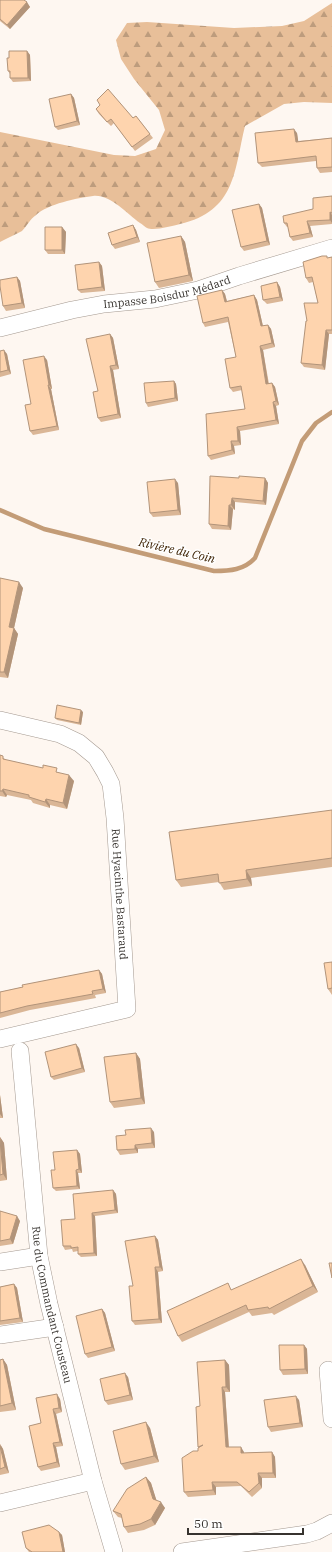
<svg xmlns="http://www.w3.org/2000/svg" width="332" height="1552" viewBox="0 0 332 1552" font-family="'IBM Plex Serif',serif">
	<defs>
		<pattern id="forest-firs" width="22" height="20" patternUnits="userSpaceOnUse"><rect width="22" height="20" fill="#e8bf99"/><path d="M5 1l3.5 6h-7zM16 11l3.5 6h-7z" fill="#bd9c7d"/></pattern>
	</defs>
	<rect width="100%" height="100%" fill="#fef7f1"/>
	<path fill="url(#forest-firs)" d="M332 3V103L304 102 284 104 245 126C234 171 236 211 180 224 172 226 154 231 147 228 145 227 142 224 140 223 127 214 110 194 93 196 77 198 48 204 36 215 30 219 27 226 22 231 15 235 7 238 0 242V132L114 155 135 156 156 149 165 130 159 110 134 79 121 59 116 40 127 23 147 22 234 28 282 26 304 21Z"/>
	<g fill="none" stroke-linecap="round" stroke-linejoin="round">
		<path stroke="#c39c77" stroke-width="4.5" d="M0 510 44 529 214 571C230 571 244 570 255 558L302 441 316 423 332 412"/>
		<defs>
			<g id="street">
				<path id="s1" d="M0 328 72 310 104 304 155 299 198 290 239 276 332 248"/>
				<path id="s2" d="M0 720 60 734 79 743 96 757 105 772 111 784 115 818 127 1009 0 1039"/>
				<path id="s3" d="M20 1051 39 1256 49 1304 93 1481 114 1552"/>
				<path d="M0 1262 39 1256"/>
				<path d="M0 1335 55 1327"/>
				<path d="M328 1370 332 1419"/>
				<path d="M0 1503 93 1481"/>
				<path d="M182 1552 307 1534 317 1531 332 1523"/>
			</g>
		</defs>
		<use href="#street" stroke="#a49990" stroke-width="18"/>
		<use href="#street" stroke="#fff" stroke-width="17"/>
	</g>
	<path fill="#dab696" d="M0 0H25V1L30 7 10 29 0 21Z
		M27 51 30 55 31 81 13 82 10 78V74L8 71 9 58Z
		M71 94 74 98 80 125 58 130 55 127Z
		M96 109 133 118 136 116 153 138 135 151 114 123 111 126 99 114Z
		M297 133 298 141 332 138V172L320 173 317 168 316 161 262 167 258 163Z
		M332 196V224L310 226 313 237 293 241 290 237 288 227H287L284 223 313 209Z
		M259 204 262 208 270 245 244 251 241 247Z
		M133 225 136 230 140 242 115 249 112 245Z
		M62 227 66 232 65 254H48L45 250Z
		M181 236 185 242 193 281 159 288 155 282Z
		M332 257V334H329L325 370 304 367 301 363 307 321 318 303 313 282 309 283 306 278 328 258Z
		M99 262 102 266 105 291 81 293 78 290Z
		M17 277 20 281 25 308 6 311 3 306Z
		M277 282 280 287 283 301 267 304 263 300Z
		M222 290 225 294 227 301 254 295 257 300 263 326 268 325 271 329 275 347 263 350 269 384 272 383 275 387 279 405 276 406 279 424 240 431 241 445 234 446 235 454 211 460 208 456 245 409 242 390 233 392 230 388 236 357 228 322 205 327 203 323Z
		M110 334 113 338 119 369 113 370 121 418 101 422 98 418V391Z
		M0 351 7 354 11 374 0 377Z
		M47 360 52 389H51L59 430 33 435 30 431 31 404Z
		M174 381 176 384 178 401 148 407 146 403Z
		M239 478H265L268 483 266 505 235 502V510L233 509 231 530 212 529 209 524Z
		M178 483 181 515 153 517 150 513Z
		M0 578 23 588 14 628 18 634 8 678 0 677Z
		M83 712 81 725 57 720 55 718Z
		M0 755 6 760 60 773 74 781 67 809 50 805V808L33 803 31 800 7 795 6 797 0 796Z
		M332 810V867L251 878 252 886 224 890 219 882 181 887 176 880Z
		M332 962V995L328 989Z
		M99 970 102 974 106 993 95 995 96 998 30 1010 0 1018V992Z
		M79 1048 85 1072 54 1080 51 1077Z
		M136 1053 140 1059 145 1104 114 1108 110 1102Z
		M0 1095 3 1118H0Z
		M154 1132 155 1148 138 1149V1153L120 1155 117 1150Z
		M0 1137 4 1143 7 1180 0 1181Z
		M77 1150 80 1154 82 1173H78L80 1189 56 1191 53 1188 55 1170Z
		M113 1190 116 1194 118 1213 95 1216 97 1256 81 1257 78 1254V1251L73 1252 72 1249 65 1250 63 1246 75 1219Z
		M0 1211 20 1221 13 1244 0 1246Z
		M155 1236 158 1240 163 1271 158 1272 162 1323 135 1325 132 1321 133 1286Z
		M305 1265 318 1292 274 1315 272 1313 252 1316 249 1312 182 1342 178 1336 232 1290Z
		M14 1284 17 1288 23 1322 0 1325V1287Z
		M102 1309 105 1313 115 1351 88 1358 85 1354Z
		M304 1345 307 1349 308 1374 283 1375 280 1370Z
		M3 1359 7 1365 16 1410 0 1412V1360Z
		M225 1360 229 1365 230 1392H225L229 1447 244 1452V1453L272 1452 275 1457 276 1478H262V1488L252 1497 241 1486 216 1487V1495L188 1497 184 1492 199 1448 198 1447 200 1406Z
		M128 1377 133 1400 108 1405 105 1401Z
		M60 1399 62 1412 56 1414 63 1446 56 1447 60 1467 41 1471 38 1467 41 1423Z
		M299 1400 303 1427 271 1432 268 1427Z
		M150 1428 159 1462 125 1470 121 1464Z
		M0 1444 3 1449 9 1473 0 1475Z
		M146 1477 151 1483 156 1500 165 1508 155 1525 144 1530 128 1533 124 1527 122 1518 118 1517 113 1511Z
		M59 1532 62 1535 65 1552H29L26 1548Z"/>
	<path fill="#b2947a" d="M27 2 30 7 10 29 7 25Z
		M27 51 30 55 31 81 28 78Z
		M71 94 74 98 80 125 77 121Z
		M294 129 297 133 299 146 296 142Z
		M259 204 262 208 270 245 267 241Z
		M330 212 332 215V223L330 220Z
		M307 221 310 226 313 237 310 233Z
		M133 225 136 230 140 242 137 237Z
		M62 227 66 232 65 254 62 250Z
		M181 236 185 242 193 281 189 275Z
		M99 262 102 266 105 291 102 287Z
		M17 277 20 281 25 308 22 303Z
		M277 282 280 287 283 301 280 297Z
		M222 290 225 294 228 306 225 302Z
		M254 295 257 300 264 331 261 326Z
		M268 325 271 329 275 347 272 343Z
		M326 330 329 334 325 370 322 365Z
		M110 334 113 338 119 369 116 365Z
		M260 346 263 350 269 388 266 384Z
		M4 350 7 354 11 374 8 370Z
		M44 356 47 360 52 389 49 385Z
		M110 366 113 370 121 418 118 414Z
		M174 381 176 384 178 401 175 398Z
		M272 383 275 387 279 405 276 401Z
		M48 385 51 389 59 430 57 426Z
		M273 402 276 406 279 424 276 420Z
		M237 427 240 431 241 445 238 441Z
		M231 441 234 446 235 454 232 450Z
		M265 478 268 483 266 505 263 501Z
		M175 479 178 483 181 515 178 510Z
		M232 498 235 502V510L231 505Z
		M229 505 233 509 231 530 228 526Z
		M19 582 23 588 14 628 18 634 8 678 4 672 9 627Z
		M81 710 83 712 81 725 79 723Z
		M69 775 74 781 67 809 63 803Z
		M3 789 7 795 6 797 2 791Z
		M46 799 50 805V808L45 802Z
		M246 870 251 878 252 886 247 879Z
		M99 970 102 974 106 993 103 989Z
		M76 1044 79 1048 85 1072 82 1068Z
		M136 1053 140 1059 145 1104 141 1098Z
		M0 1095 3 1118 0 1114Z
		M151 1128 154 1132 155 1148 152 1143Z
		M0 1137 4 1143 7 1180 3 1174Z
		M135 1145 138 1149V1153L135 1149Z
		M77 1150 80 1154 82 1173 79 1169Z
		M76 1170 78 1173 80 1189 77 1186Z
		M113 1190 116 1194 118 1213 115 1210Z
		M92 1213 95 1216 97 1256 94 1253Z
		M17 1216 20 1221 13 1244 10 1239Z
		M155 1236 158 1240 163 1271 160 1267Z
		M301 1259 305 1265 318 1292 313 1286Z
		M155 1267 158 1272 162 1323 159 1319Z
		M14 1284 17 1288 23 1322 20 1318Z
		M102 1309 105 1313 115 1351 112 1347Z
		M304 1345 307 1349 308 1374 305 1369Z
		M3 1359 7 1365 16 1410 12 1403Z
		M225 1360 229 1365 230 1392 226 1387Z
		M125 1373 128 1377 133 1400 130 1395Z
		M222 1387 225 1392 229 1452 226 1447Z
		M57 1394 60 1399 62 1412 59 1408Z
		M296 1396 299 1400 303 1427 300 1423Z
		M53 1409 56 1414 63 1446 60 1442Z
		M146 1422 150 1428 159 1462 154 1456Z
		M53 1443 56 1447 60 1467 57 1462Z
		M0 1444 3 1449 9 1473 5 1467Z
		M241 1447 244 1452V1458L241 1453Z
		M272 1452 275 1457 276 1478 273 1473Z
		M258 1473 262 1478V1488L259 1483Z
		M146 1477 151 1483 158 1505 153 1499Z
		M212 1482 216 1487V1495L213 1490Z
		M161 1502 165 1508 155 1525 151 1519Z
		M59 1532 62 1535 65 1552H63Z"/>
	<path fill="#fed4ae" stroke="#b2947a" d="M0 0H24L27 2 7 25 0 19Z
		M9 51H27L28 78H10V71H8L7 58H9Z
		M108 89 133 118 136 116 150 134 132 147 111 119 107 122 96 109 100 105 97 100Z
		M71 94 77 121 55 127 49 99Z
		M294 129 296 142 332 138V167L317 168 316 156 258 163 255 133Z
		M332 196V213L330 212V220L307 221 310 233 290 237 287 223H284L283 216 313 209V198Z
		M259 204 267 241 241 247 232 210Z
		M133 225 137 237 112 245 108 233Z
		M45 227H62V250H45Z
		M181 236 189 275 155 282 147 243Z
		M322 256H327V258L332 257V330H326L322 365 301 363 306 321H307L304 303H318L312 277 306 278 303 262Z
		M99 262 102 287 78 290 75 265Z
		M17 277 22 303 3 306 0 286V280Z
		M277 282 280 297 263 300 261 286Z
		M222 290 225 302 254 295 261 326 268 325 272 343 260 346 266 384 272 383 276 401 273 402 276 420 237 427 238 441H231L232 450 208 456 206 414 245 409 241 386 230 388 225 359 236 357 228 317 203 323 197 296Z
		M110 334 116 365 110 366 118 414 98 418 93 392 98 391 86 339Z
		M4 350 8 370 0 372V351Z
		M44 356 49 385H48L57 426 30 431 25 405 31 404 23 360Z
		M174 381 175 398 146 403 144 383Z
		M210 476 239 478V476L265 478 263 501 232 498 231 505H229L228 526 209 524Z
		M175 479 178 510 150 513 147 482Z
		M0 578 19 582 9 627 14 628 4 672H0Z
		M57 705 81 710 79 723 55 718Z
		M0 755 3 756V759L43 768V765L57 768 56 772 69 775 63 803 46 799 45 802 29 797V795L3 789 2 791H0Z
		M332 810V858L246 870 247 879 219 883 218 874 176 880 169 832Z
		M332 962V988L328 989 324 963Z
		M99 970 103 989 92 991 93 994 27 1006 0 1013V992L23 987 22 985Z
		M76 1044 82 1068 51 1077 45 1052Z
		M136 1053 141 1098 110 1102 104 1057Z
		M151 1128 152 1143 135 1145V1149L117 1150 116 1136 126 1135 125 1130Z
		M0 1140 3 1174 0 1175Z
		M77 1150 79 1169 76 1170 77 1186 53 1188 51 1170H55L53 1152Z
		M113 1190 115 1210 92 1213 94 1253 78 1254V1247L71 1248V1246H63L61 1220 75 1219 73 1194Z
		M0 1211 17 1216 10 1239 0 1241Z
		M155 1236 160 1267H155L159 1319 132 1321 129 1286H133L125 1241Z
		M301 1259 313 1286 269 1309 268 1307 248 1310 246 1305 178 1336 167 1311 228 1283 231 1290Z
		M329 1263H332V1278Z
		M14 1284 20 1318 0 1321V1287Z
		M102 1309 112 1347 85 1354 76 1316Z
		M279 1345H304L305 1369 280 1370Z
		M3 1359 12 1403 0 1406V1360Z
		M225 1360 226 1387H222L226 1447H241V1453L272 1452 273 1473H258L259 1483 249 1492 237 1482H212L213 1490 184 1492 182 1458 193 1451H198V1448L203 1445 198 1447 196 1407 200 1406 197 1362Z
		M125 1373 130 1395 105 1401 100 1379Z
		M57 1394 59 1408 53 1409 60 1442 53 1443 57 1462 38 1467 29 1426 41 1423 36 1398Z
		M296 1396 300 1423 268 1427 264 1400Z
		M146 1422 154 1456 121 1464 113 1431Z
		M0 1446 5 1467 0 1469Z
		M146 1477 153 1499 161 1502 151 1519 140 1524 124 1527 121 1514 113 1511 127 1489Z
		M49 1525 59 1532 63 1552H32L26 1548 22 1532Z"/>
	<g text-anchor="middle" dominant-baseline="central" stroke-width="3" stroke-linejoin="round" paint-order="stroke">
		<g font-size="11" fill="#37332f" stroke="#fff">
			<text stroke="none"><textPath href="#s1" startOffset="171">Impasse Boisdur Médard</textPath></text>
			<text stroke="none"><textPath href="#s2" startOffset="246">Rue Hyacinthe Bastaraud</textPath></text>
			<text stroke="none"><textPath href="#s3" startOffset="256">Rue du Commandant Cousteau</textPath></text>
		</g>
		<g font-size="12" font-style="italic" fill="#402506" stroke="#fff">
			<text transform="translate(177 550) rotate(13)">Rivière du Coin</text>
		</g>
	</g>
	<path d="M188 1528v6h115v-6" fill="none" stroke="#37332f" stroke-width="2"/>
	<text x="194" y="1528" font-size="12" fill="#37332f" stroke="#ffffff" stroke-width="3" paint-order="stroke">50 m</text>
</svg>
